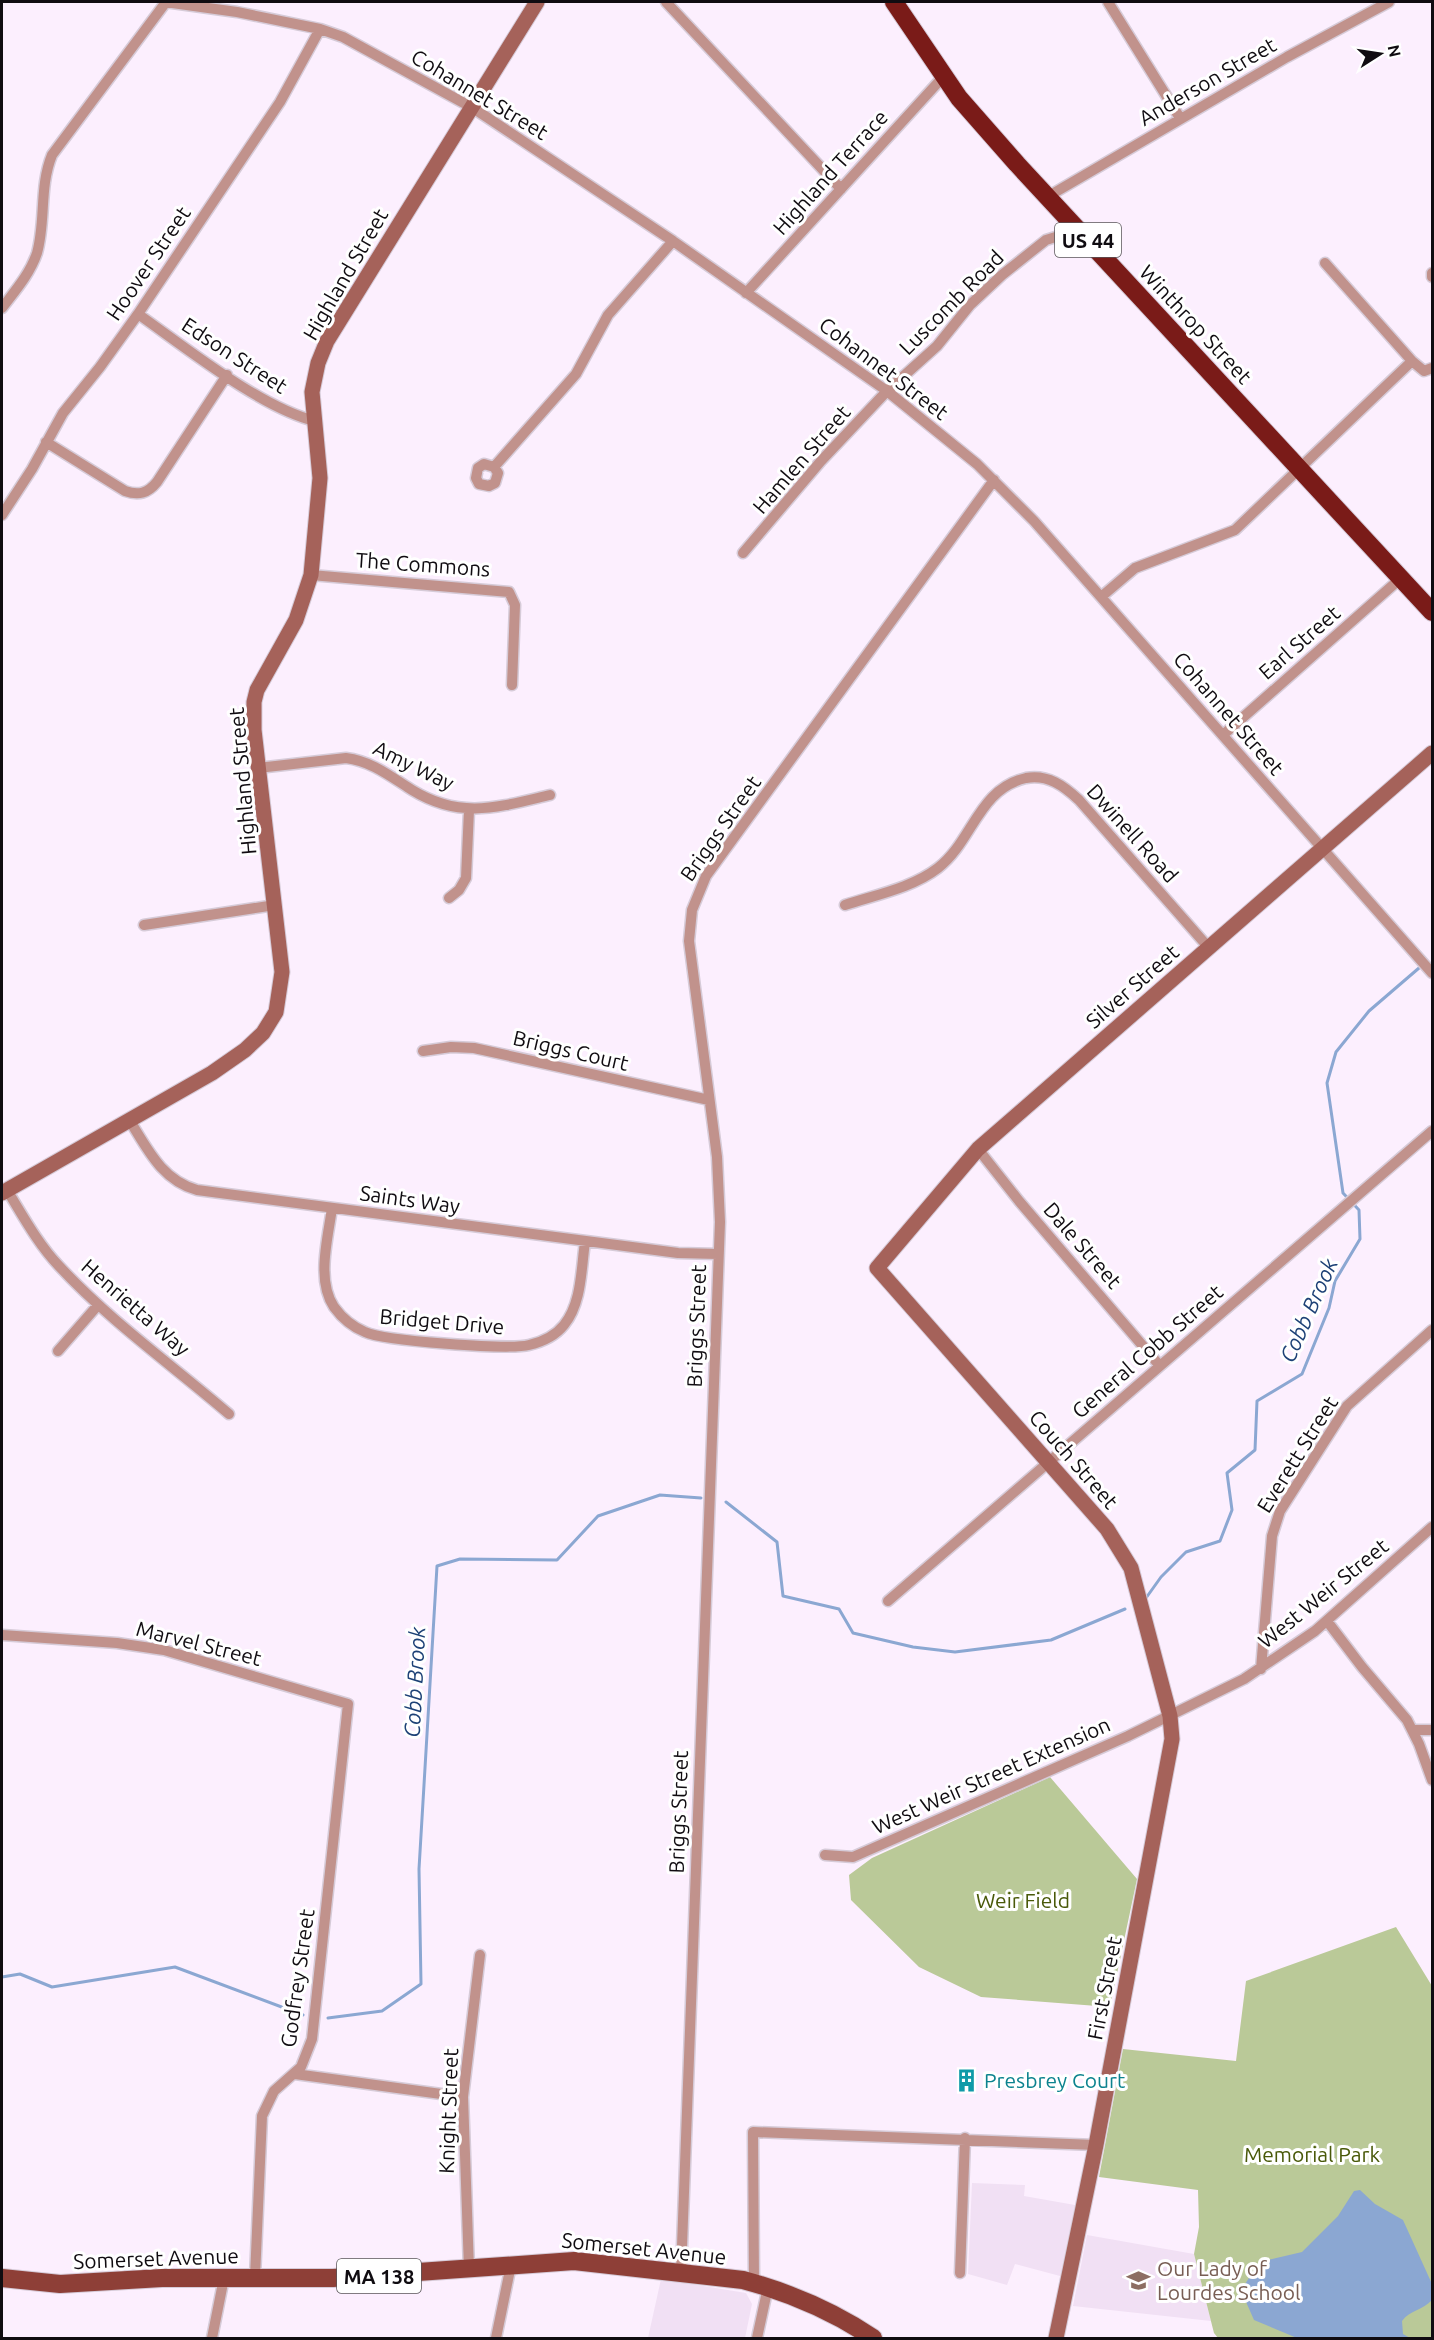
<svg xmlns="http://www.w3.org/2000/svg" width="1434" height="2340" viewBox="0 0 1434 2340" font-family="Ubuntu,sans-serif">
	<rect width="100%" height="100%" fill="#fceffe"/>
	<path fill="#f1e0f4" d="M972 2183 1025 2185 1024 2196 1075 2205 1060 2276 1015 2264 1007 2285 968 2274Z
		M1087 2235 1194 2254 1211 2321 1073 2306Z
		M661 2279 746 2293 752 2304 745 2338H648Z"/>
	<path fill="#bac998" d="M1050 1777 1137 1879 1110 2007 981 1997 919 1967 851 1900 849 1875 872 1858Z
		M1396 1927 1432 1986V2338H1218L1214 2333 1194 2254 1199 2227 1198 2190 1099 2177 1123 2049 1236 2061 1246 1981Z"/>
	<path fill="#8ba7d2" d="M1360 2190 1375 2204 1403 2220 1432 2284V2300C1423 2310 1410 2310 1402 2321L1403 2334 1410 2338H1297L1254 2320 1243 2295 1245 2284 1257 2266 1264 2261 1302 2252 1338 2216 1354 2191Z"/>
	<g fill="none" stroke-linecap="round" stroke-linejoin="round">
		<path stroke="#8ba7d2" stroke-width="3" d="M726 1502 777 1542 783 1596 839 1609 853 1633 913 1647 955 1652 1051 1640 1125 1609
			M1146 1598 1161 1577 1186 1552 1220 1541 1232 1510 1227 1473 1255 1450 1257 1401 1302 1374 1329 1308 1335 1281 1360 1239 1359 1210 1343 1193 1327 1083 1336 1052 1369 1011 1419 968
			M2 1977 20 1974 52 1987 175 1967 303 2015
			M328 2018 382 2011 421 1984 419 1869 437 1566 460 1559 557 1560 598 1516 660 1495 701 1498"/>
		<defs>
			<path id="street" d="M165 2 237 12 320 29 343 37 473 108 673 241 887 391 977 464 1034 521 1432 973
				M666 2 841 189
				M1108 2 1180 118
				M1047 197 1287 57 1389 2
				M1325 263 1412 361
				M1432 273V277
				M746 293 943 77
				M2 308C15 291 30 274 37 253 46 221 39 187 52 155L166 2
				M138 314C185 347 261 408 315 421
				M46 442 125 491C139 496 148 493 157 482L227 375
				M494 467 498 473 495 483 489 486 479 484 476 478 478 468 484 464 494 467 576 374 608 315 673 241
				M2 515 32 469 63 413 100 367 138 314 280 102 320 29
				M743 553 821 461 887 391 937 346 970 305 1002 275 1046 240 1078 230
				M311 575 509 592 515 605 512 685
				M1101 597 1135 568 1235 530 1412 361 1424 371 1432 368
				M1223 735 1401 578
				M258 768 346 758C371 761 390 776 412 790 461 820 499 807 550 795
				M449 898 459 890 466 878 469 810
				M845 905C875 895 912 888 938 868 973 841 978 789 1026 778 1048 774 1064 786 1079 800L1209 948
				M144 925 275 905
				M423 1051 451 1047 474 1048 709 1100
				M130 1121C148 1150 162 1180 197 1190L678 1253 718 1254
				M978 1149 1019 1201 1160 1366
				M7 1190C23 1216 38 1244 59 1266 110 1321 172 1365 229 1414
				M332 1208C328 1238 316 1280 334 1307 342 1318 353 1327 365 1332 384 1341 509 1350 529 1345 542 1342 556 1335 564 1325 582 1303 581 1269 585 1242
				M58 1351 98 1305
				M888 1601 1432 1131
				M1327 1621 1362 1667 1407 1720 1419 1744 1432 1780
				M2 1635 117 1643 164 1650 348 1704 312 2039 301 2067 274 2091 262 2116 255 2277
				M1261 1669 1272 1536 1280 1511 1347 1406 1432 1330
				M1413 1730H1432
				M825 1855 853 1857 1128 1736 1244 1679 1315 1631 1432 1527
				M295 2074 463 2097
				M469 2269 463 2097 480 1955
				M681 2273 720 1222 717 1157 689 941 692 910 706 876 994 480
				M960 2273 965 2138
				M754 2283 753 2132 1096 2145
				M212 2338 224 2278
				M496 2338 511 2265
				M757 2338 768 2287"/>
			<path id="secondary" d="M2 1193 212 1073 245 1050 263 1033 276 1012 282 972 254 730V702L257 690 296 620 311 575 320 478 312 392 318 363 327 341 537 2
				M1056 2338 1096 2145 1172 1739 1170 1716 1131 1568 1107 1529 877 1268 978 1149 1432 753"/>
			<path id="primary" d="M2 2278 60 2284 162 2278H333L574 2261 743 2280C791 2293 833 2311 873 2338"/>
			<path id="highway" d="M894 2 959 98 1017 164 1432 612"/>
		</defs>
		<use href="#street" stroke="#d6cbd8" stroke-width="13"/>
		<use href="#secondary" stroke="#d6cbd8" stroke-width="17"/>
		<use href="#primary" stroke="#d6cbd8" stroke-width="20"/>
		<use href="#highway" stroke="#d6cbd8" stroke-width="20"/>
		<use href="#street" stroke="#c1928c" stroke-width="10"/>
		<use href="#secondary" stroke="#a5625a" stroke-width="15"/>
		<use href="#primary" stroke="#8e3f37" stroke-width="18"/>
		<use href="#highway" stroke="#7a1b18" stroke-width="18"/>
	</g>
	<defs>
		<symbol id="building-bare" viewBox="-9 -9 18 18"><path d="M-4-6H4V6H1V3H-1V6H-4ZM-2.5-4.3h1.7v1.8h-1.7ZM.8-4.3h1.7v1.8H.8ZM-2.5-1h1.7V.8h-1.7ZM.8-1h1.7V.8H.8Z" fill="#0f9aa8" stroke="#fff" stroke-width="2.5" paint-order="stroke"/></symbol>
		<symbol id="school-bare" viewBox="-9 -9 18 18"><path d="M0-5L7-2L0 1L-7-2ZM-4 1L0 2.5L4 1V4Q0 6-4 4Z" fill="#8d6e63" stroke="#fff" stroke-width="2.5" paint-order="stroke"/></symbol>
	</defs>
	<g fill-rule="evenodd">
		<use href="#building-bare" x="950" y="2064" width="33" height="33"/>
		<use href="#school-bare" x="1122" y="2264" width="33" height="33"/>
	</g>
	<g text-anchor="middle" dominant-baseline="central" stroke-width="6" stroke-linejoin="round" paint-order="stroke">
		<g fill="#fff" stroke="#585558" stroke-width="1.5">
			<rect x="1055" y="223" width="66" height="34" rx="4.5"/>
			<rect x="337" y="2259" width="84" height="34" rx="4.5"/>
		</g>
		<g font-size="20" font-weight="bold" fill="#100c11">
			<text x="1088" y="240">US 44</text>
			<text x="379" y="2276">MA 138</text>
		</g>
		<g font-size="21" fill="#100c11" stroke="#fff">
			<text transform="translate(1207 81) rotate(-30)">Anderson Street</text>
			<text transform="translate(480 94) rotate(31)">Cohannet Street</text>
			<text transform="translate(830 172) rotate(-48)">Highland Terrace</text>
			<text transform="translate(148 263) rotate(-56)">Hoover Street</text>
			<text transform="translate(345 274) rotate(-60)">Highland Street</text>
			<text transform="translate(951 302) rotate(-45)">Luscomb Road</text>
			<text transform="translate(1196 324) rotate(47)">Winthrop Street</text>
			<text transform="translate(235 355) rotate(33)">Edson Street</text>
			<text transform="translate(884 368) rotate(37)">Cohannet Street</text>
			<text transform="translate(801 459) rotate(-49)">Hamlen Street</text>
			<text transform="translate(423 564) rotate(4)">The Commons</text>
			<text transform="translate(1299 642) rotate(-41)">Earl Street</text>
			<text transform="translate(1229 713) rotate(49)">Cohannet Street</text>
			<text transform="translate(414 765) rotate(26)">Amy Way</text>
			<text transform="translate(242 781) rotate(-95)">Highland Street</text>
			<text transform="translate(720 828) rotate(-55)">Briggs Street</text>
			<text transform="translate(1133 833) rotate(48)">Dwinell Road</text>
			<text transform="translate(1132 986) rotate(-41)">Silver Street</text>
			<text transform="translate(571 1050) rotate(13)">Briggs Court</text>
			<text transform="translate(410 1199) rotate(8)">Saints Way</text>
			<text transform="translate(1083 1245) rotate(49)">Dale Street</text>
			<text transform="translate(136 1307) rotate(41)">Henrietta Way</text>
			<text transform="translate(442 1321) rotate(5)">Bridget Drive</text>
			<text transform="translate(696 1326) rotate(-88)">Briggs Street</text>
			<text transform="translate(1147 1351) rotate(-41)">General Cobb Street</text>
			<text transform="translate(1297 1454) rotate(-58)">Everett Street</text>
			<text transform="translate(1074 1459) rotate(49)">Couch Street</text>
			<text transform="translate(1323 1593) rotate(-39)">West Weir Street</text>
			<text transform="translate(199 1643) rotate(14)">Marvel Street</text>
			<text transform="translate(991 1775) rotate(-24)">West Weir Street Extension</text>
			<text transform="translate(678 1812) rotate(-88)">Briggs Street</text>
			<text transform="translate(297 1978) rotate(-82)">Godfrey Street</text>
			<text transform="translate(1104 1988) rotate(-79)">First Street</text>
			<text transform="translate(448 2111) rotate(-88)">Knight Street</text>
			<text transform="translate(644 2248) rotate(6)">Somerset Avenue</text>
			<text transform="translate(156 2258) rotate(-2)">Somerset Avenue</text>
		</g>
		<g font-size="21" fill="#495909" stroke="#fff">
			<text x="1023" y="1900">Weir Field</text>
			<text x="1312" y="2154">Memorial Park</text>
		</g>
		<g font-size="21" fill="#0d838f" stroke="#fff" text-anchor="start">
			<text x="984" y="2080">Presbrey Court</text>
		</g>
		<g font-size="21" fill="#785e54" stroke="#fff" text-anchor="start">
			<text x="1157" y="2268">Our Lady of<tspan x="1157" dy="24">Lourdes School</tspan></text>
		</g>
		<g font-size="22" font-style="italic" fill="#1d4176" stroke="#fff">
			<text transform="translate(1308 1310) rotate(-66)">Cobb Brook</text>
			<text transform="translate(414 1682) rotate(-87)">Cobb Brook</text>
		</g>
	</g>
	<rect width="1434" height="2340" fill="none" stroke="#100c11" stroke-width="6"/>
	<g transform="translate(1380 54) rotate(78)" stroke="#ffffff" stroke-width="4.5" paint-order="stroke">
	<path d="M0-4.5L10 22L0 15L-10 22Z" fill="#100c11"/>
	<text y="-9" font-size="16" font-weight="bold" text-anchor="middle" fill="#100c11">N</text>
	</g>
</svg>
